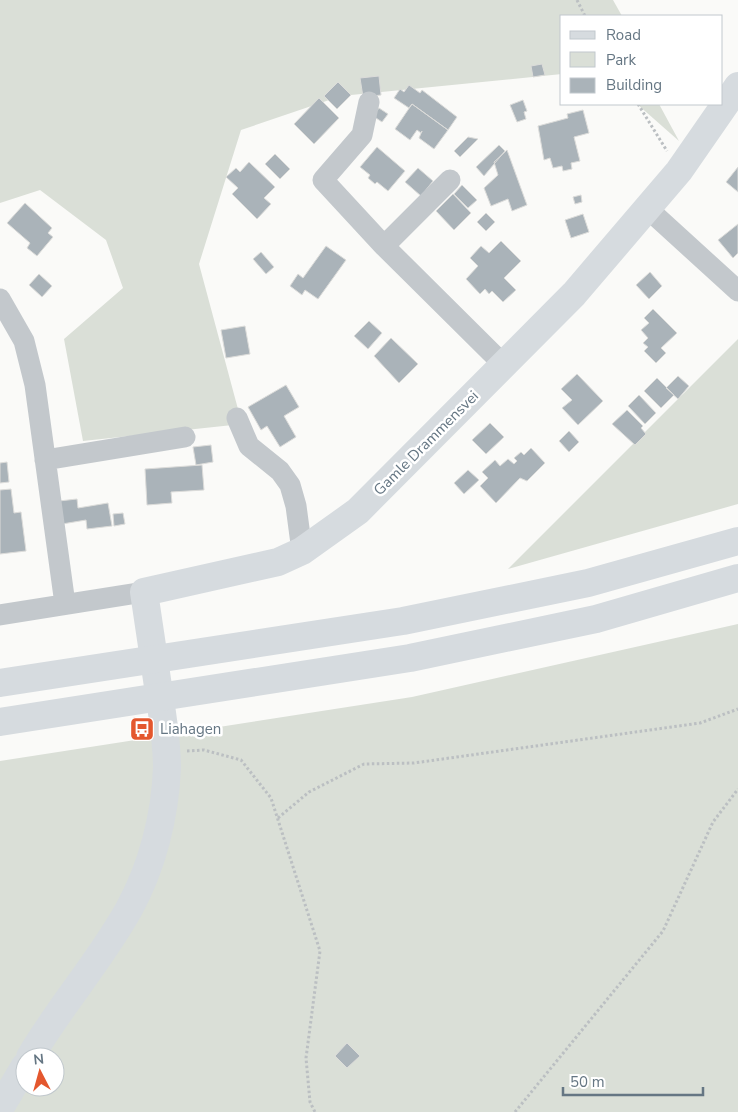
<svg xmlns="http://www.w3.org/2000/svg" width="738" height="1112" viewBox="0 0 738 1112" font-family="'Nunito Sans',sans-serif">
	<rect width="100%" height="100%" fill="#fafaf8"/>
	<path fill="#dadfd7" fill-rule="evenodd" d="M0 0H613L622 16H562V74L341 96 241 130 199 264 242 424 83 441 64 339 123 288 106 240 40 190 0 203Z
		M637 104H659L679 141Z
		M738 339V504L508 569Z
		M738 624V1112H0V761L412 697ZM25 1057H55V1087H25Z"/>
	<path fill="#aab3b9" stroke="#dcdcda" d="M542 64 545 75 533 77 531 66Z
		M379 76 381 95 363 97 360 78Z
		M338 82 351 95 337 109 324 96Z
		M409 85 420 93 422 90 457 117 448 130 412 104 409 108 394 98 400 89 404 92Z
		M319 98 339 118 314 144 294 124Z
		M523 100 527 111 524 112 526 119 517 122 510 105Z
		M412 104 448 130 434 149 419 138 422 131 421 133 417 130 410 140 395 129Z
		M379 108 388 114 382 122 373 116Z
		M583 110 589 133 574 137 580 161 571 163 572 169 563 171 562 166 553 168 550 158 544 160 538 126 568 118 567 114Z
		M468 137 478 139 460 157 454 151Z
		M499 145 505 151 484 176 476 167Z
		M377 147 405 171 388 191 377 182 375 184 368 178 370 175 360 167Z
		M507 150 527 205 512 211 508 199 491 206 484 188 498 175 494 162Z
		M275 154 290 169 280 179 265 164Z
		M249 162 275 187 264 198 271 204 257 219 232 194 238 188 226 177 236 168 240 172Z
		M738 167V192L726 182Z
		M418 168 433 181 421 196 405 182Z
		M462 185 477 200 468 208 454 194Z
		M453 194 471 213 454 230 436 211Z
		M581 195 582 202 575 204 573 197Z
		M25 203 52 228 48 233 53 237 37 256 27 248 30 243 7 223Z
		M486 213 495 222 486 231 477 222Z
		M583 214 589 232 571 238 565 220Z
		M738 224V253L733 258 718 240Z
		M501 241 521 261 504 278 516 290 503 302 492 291 489 294 485 289 480 294 466 279 478 266 470 258 481 246 489 253Z
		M326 246 346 260 318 299 305 290 302 295 290 286 298 274 303 278Z
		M261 252 274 267 266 274 253 259Z
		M650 272 662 286 649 299 636 285Z
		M39 274 52 286 42 297 29 285Z
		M653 309 677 333 661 348 666 353 656 363 644 351 648 347 643 343 648 338 641 330 649 323 644 318Z
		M369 321 382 333 368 349 354 336Z
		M245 326 250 354 226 358 221 330Z
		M391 338 418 364 399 383 374 356Z
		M577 374 603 401 578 425 562 408 572 400 561 389Z
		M678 376 689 386 678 399 666 388Z
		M657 378 674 395 661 408 644 391Z
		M286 385 299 407 284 416 296 437 280 447 267 426 261 430 248 407Z
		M639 395 656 413 645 424 628 406Z
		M627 410 643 426 641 428 646 434 635 445 612 424Z
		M490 423 504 437 486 454 472 440Z
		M569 431 579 442 569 452 559 441Z
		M211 445 213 462 196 465 193 447Z
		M531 448 545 463 527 481 520 478 496 503 480 486 488 478 482 472 495 460 500 466 508 459 514 464 517 461 514 458 521 452 524 455Z
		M7 462 9 482 0 483V463Z
		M202 465 204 490 171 492 172 503 147 505 145 469Z
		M468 470 479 480 464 494 454 483Z
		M11 489 14 513 21 512 26 551 0 554V490Z
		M77 499 78 508 108 503 112 526 87 529 86 520 62 524 59 501Z
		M123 513 125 524 114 526 113 514Z
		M347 1043 360 1056 347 1068 335 1056Z"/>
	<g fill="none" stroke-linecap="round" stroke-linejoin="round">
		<path stroke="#bbbfc2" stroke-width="3" stroke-dasharray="2.5 2.5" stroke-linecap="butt" d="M577 0 585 16
			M638 104 667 151
			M187 751 204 750 241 760 271 798 320 951 306 1058 310 1102 315 1112
			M278 818 309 792 364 764 414 763 700 723 738 709
			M515 1112 663 931 713 822 738 789"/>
		<path stroke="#c3c8cc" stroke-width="21" d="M369 102 362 135 323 180 384 246 504 365
			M648 209 738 291
			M384 246 450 180
			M0 299 24 341 35 385 65 604
			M237 418 249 446 280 471 290 485 296 506 302 551
			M45 460 185 437
			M0 615 144 592"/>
		<path stroke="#d6dbdf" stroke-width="28" d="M30 1057C60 1006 100 961 129 909 152 867 165 817 167 768 167 743 163 718 159 693 154 659 149 625 144 592L278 562 302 551 358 511 574 294 679 171 738 86
			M0 1108 25 1066"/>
		<path stroke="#d6dbdf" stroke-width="28" d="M0 683 403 621 588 583 738 541
			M0 722 410 658 596 619 738 578"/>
	</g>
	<defs>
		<symbol id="bus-square" viewBox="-11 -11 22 22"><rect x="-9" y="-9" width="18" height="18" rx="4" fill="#e4572e" stroke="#fff"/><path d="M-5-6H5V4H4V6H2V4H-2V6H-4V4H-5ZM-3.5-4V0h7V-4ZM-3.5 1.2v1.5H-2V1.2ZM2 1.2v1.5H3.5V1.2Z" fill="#fff"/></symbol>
	</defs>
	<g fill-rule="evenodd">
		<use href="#bus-square" x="128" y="715" width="28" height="28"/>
	</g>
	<g text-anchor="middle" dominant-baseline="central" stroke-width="5" stroke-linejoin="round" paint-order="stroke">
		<g font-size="15" fill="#657683" stroke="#fff">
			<text transform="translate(426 443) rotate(-45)">Gamle Drammensvei</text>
		</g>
		<g font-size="15" fill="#657683" stroke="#fff" text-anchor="start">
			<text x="160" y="729">Liahagen</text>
		</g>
	</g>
	<rect x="560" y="15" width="162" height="90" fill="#ffffff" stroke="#c1c8cd"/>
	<rect x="570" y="31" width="25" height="8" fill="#d6dbdf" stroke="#c1c8cd"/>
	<text x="606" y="40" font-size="15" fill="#657683">Road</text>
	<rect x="570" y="52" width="25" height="15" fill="#dadfd7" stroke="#c1c8cd"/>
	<text x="606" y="65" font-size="15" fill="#657683">Park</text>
	<rect x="570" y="78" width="25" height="15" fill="#aab3b9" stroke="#c1c8cd"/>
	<text x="606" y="90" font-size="15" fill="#657683">Building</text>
	<g transform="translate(40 1072) rotate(354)"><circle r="24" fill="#ffffff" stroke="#c1c8cd"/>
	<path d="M0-4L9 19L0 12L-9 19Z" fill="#e4572e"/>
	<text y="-8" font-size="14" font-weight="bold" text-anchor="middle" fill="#657683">N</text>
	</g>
	<path d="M563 1087v8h140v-8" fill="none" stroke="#657683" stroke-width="2.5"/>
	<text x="570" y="1087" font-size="15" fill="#657683" stroke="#ffffff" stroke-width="4" paint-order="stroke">50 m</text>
</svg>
